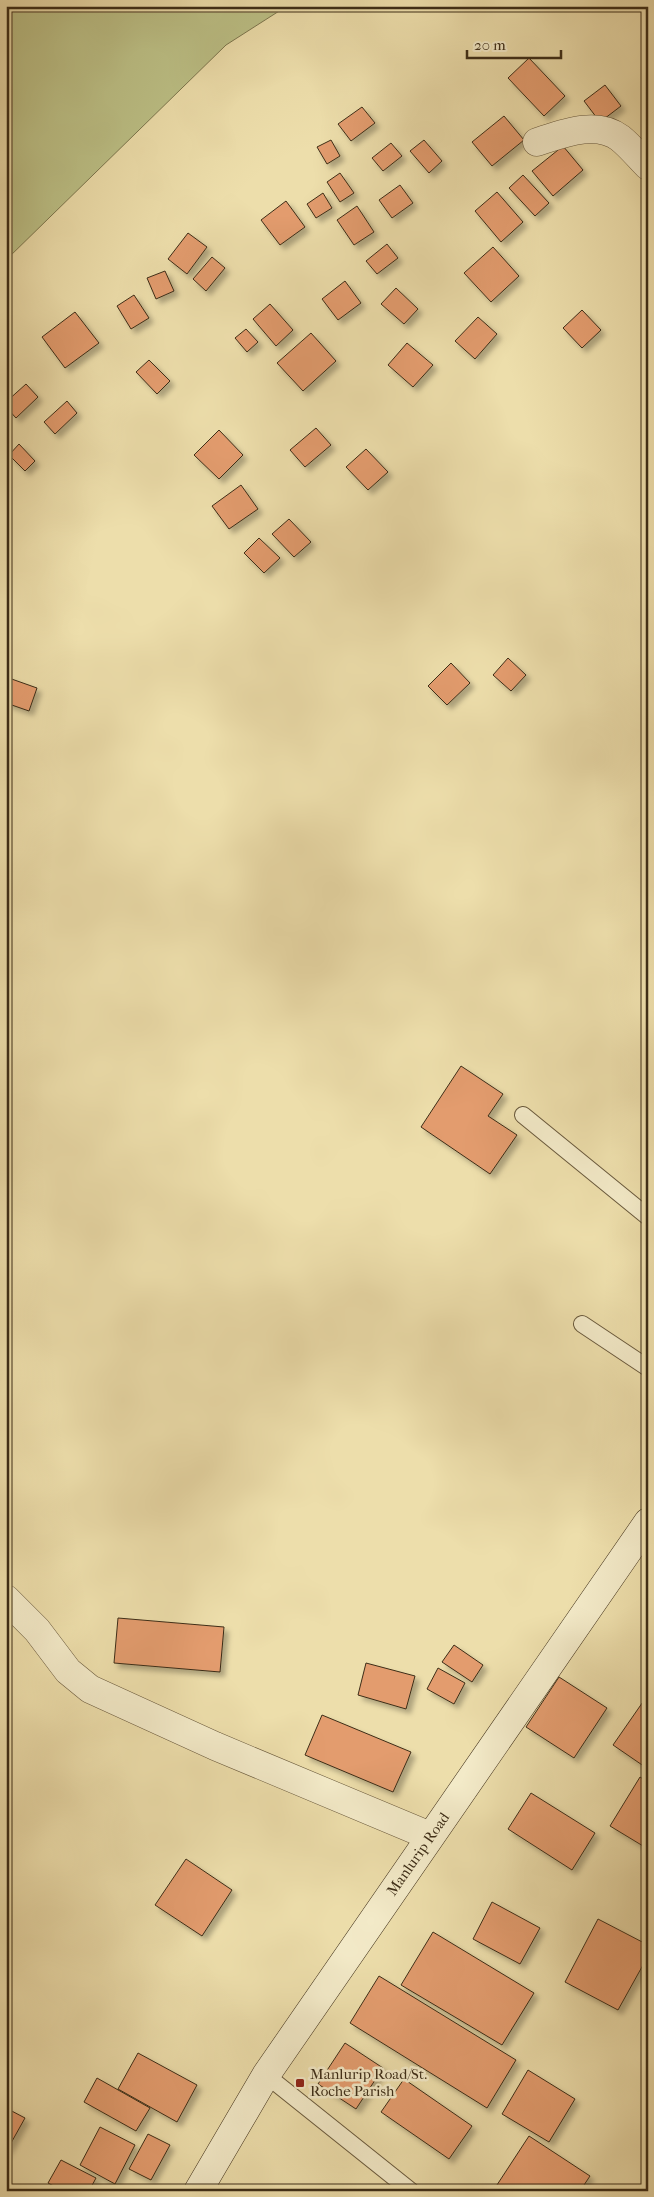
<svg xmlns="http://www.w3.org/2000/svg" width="654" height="2197" viewBox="0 0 654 2197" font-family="'IM FELL French Canon',serif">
	<defs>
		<filter id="shadow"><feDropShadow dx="4.5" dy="4.5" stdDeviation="2.5" flood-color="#0004"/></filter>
	</defs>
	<rect width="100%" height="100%" fill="#eddeab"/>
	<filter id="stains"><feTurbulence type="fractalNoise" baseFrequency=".004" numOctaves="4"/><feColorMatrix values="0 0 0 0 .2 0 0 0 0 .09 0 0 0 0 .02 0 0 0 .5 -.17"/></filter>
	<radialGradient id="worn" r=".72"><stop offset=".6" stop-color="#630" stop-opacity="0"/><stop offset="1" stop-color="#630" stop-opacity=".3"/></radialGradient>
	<path fill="#bcc086" stroke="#7c764e" d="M6 6H287L226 45 6 260Z"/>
	<path fill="#e39c6e" stroke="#3d2d17" filter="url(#shadow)" d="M529 58 565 96 544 116 508 78Z
		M605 85 621 106 600 122 584 101Z
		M362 107 375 123 351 141 338 124Z
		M504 116 524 140 492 166 472 142Z
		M331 140 340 156 327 164 317 147Z
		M424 140 442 161 429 173 410 151Z
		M391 143 402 156 383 171 372 158Z
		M563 146 583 170 553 196 532 171Z
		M340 173 354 193 340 202 327 182Z
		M523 175 549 203 535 216 509 188Z
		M400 185 413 203 392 218 379 200Z
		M497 192 523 222 501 242 475 211Z
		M323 193 332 208 316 218 307 204Z
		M286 201 305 227 280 245 261 220Z
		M357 206 374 232 354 245 337 220Z
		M188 233 207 247 187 274 168 259Z
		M387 244 398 258 377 274 366 261Z
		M493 247 519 276 491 302 464 273Z
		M212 257 225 268 206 291 193 279Z
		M165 271 174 291 156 299 147 278Z
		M345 281 361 303 338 320 322 299Z
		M396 288 418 309 404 324 381 304Z
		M134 295 149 318 131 329 117 306Z
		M270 304 293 330 276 346 253 319Z
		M582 310 601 330 582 348 563 328Z
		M75 312 99 343 65 368 42 337Z
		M478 317 497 334 475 359 455 341Z
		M246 329 258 342 247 352 235 338Z
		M311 333 336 361 303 391 277 363Z
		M407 343 433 365 413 387 388 365Z
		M149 360 170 381 157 394 136 372Z
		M26 384 38 397 16 418 6 407V402Z
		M67 401 77 413 55 434 44 422Z
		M316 428 331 445 305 467 290 450Z
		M219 430 243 455 219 479 194 455Z
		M19 444 35 461 25 471 9 455Z
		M366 449 388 472 368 490 346 467Z
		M241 485 258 509 229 529 212 506Z
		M289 519 311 542 294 557 272 534Z
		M259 538 280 558 264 573 244 553Z
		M508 658 526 675 511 691 493 675Z
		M451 663 470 683 447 705 428 686Z
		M6 677 37 688 29 711 6 703Z
		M461 1066 503 1094 488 1116 517 1135 490 1174 421 1127Z
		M118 1618 224 1627 220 1672 114 1663Z
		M454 1645 483 1665 472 1682 442 1662Z
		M366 1663 415 1676 406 1709 358 1695Z
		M438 1668 465 1683 454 1704 427 1689Z
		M559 1677 607 1708 574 1758 526 1727Z
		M647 1696H648V1769L613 1745Z
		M322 1715 411 1752 393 1792 305 1755Z
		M640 1777 648 1782V1849L610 1826Z
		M531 1793 595 1833 572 1870 508 1829Z
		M186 1859 232 1890 202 1936 155 1905Z
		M492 1902 540 1928 520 1964 473 1939Z
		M598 1919 648 1945V1956L618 2010 565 1982Z
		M433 1932 534 1993 502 2045 401 1985Z
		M379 1976 516 2060 487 2108 350 2023Z
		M345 2043 383 2068 356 2109 318 2084Z
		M138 2053 197 2085 177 2122 118 2089Z
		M528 2070 575 2099 549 2142 502 2114Z
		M97 2078 150 2108 136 2131 84 2102Z
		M404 2079 472 2126 449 2159 381 2112Z
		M6 2108 25 2118 6 2152Z
		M100 2127 135 2145 115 2184 80 2165Z
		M148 2134 170 2145 151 2180 129 2169Z
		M529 2136 590 2176 580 2191H493Z
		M61 2160 96 2178 89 2191H63L48 2183Z"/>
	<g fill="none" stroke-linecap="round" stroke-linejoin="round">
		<defs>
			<path id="lane" d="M523 1115 648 1217
				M582 1324 648 1368
				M266 2075 411 2191"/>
			<path id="street" d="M537 142C562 134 596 120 620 138 630 146 639 157 648 166
				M6 1599 37 1630 68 1671 90 1689 215 1746 430 1836"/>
			<path id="secondary" d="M198 2191 266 2075 648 1522"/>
		</defs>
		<use href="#lane" stroke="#69593c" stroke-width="18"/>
		<use href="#street" stroke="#69593c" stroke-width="29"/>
		<use href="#secondary" stroke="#3d2d17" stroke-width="29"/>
		<use href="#lane" stroke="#f3eac8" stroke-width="16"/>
		<use href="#street" stroke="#f3eac8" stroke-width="28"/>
		<use href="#secondary" stroke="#f3eac8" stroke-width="28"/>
	</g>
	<rect fill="#8f2418" stroke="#f3eac8" stroke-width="2" x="295" y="2078" width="10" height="10" rx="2.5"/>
	<g text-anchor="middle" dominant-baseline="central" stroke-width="5" stroke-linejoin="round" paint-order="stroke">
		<g font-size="15" fill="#3d2d17" stroke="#f3eac8">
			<text transform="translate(418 1854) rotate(-55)">Manlurip Road</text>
		</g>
		<g font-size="15" fill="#3d2d17" stroke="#f3eac8" text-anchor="start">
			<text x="310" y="2074">Manlurip Road/St.<tspan x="310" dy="17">Roche Parish</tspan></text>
		</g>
	</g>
	<rect width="654" height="2197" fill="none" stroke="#eddeab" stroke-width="25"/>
	<rect x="8" y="8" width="639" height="2182" fill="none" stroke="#3d2d17" stroke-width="2.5"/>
	<rect x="12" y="12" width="629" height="2172" fill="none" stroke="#3d2d17"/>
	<path d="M467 50v8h94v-8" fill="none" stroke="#3d2d17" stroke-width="2.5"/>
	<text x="474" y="50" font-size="15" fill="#3d2d17" stroke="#f3eac8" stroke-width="4" paint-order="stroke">20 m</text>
	<rect width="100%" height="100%" filter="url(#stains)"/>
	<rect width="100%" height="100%" fill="url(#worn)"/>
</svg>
